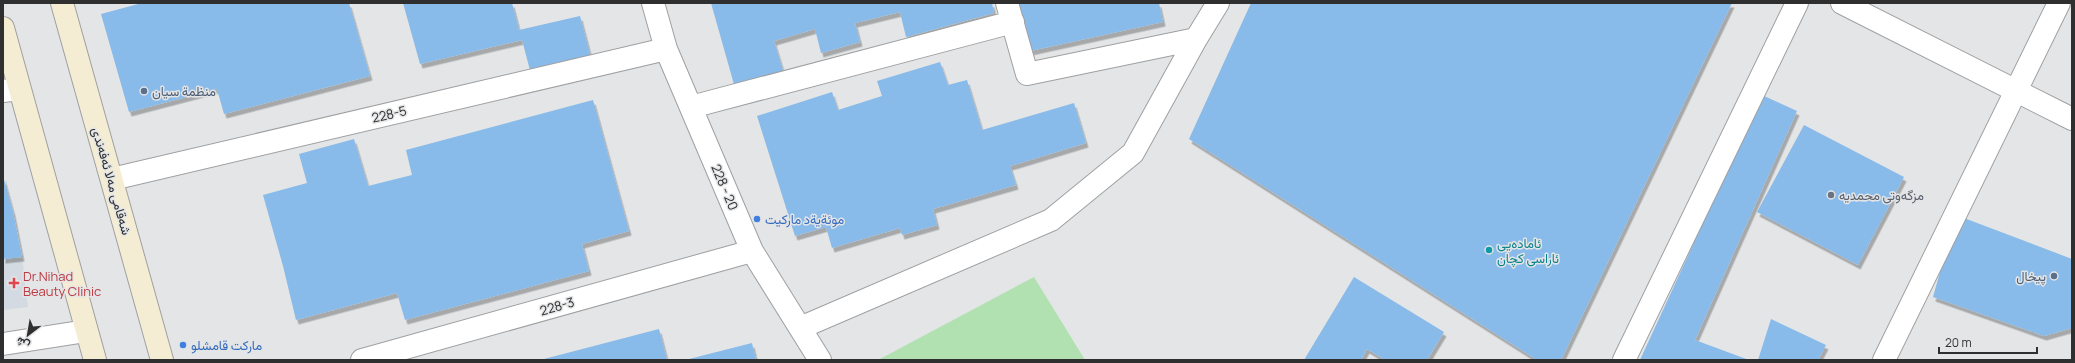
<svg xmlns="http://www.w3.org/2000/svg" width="2075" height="363" viewBox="0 0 2075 363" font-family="Manrope,Vazirmatn,sans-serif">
	<defs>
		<filter id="shadow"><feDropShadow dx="2.5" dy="4.5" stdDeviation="0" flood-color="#0004"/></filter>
	</defs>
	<rect width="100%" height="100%" fill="#e3e5e6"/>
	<path fill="#d4dae1" d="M22 257 28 307 3 310V259Z"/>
	<path fill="#b1e1b1" d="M1034 277 1085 360H878Z"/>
	<path fill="#88baea" filter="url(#shadow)" d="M142 3H349L370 76 224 114 217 89 129 112 101 14Z
		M403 3H512L519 30 580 16 592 62 531 74 522 40 420 64Z
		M711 3H992L994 13 906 37 900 12 855 23 860 42 821 53 815 29 774 41 784 74 735 88Z
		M1019 3H1159L1163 22 1030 51Z
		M1251 3H1732L1561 360H1537L1189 139Z
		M940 62 948 85 967 80 982 130 1074 103 1086 143 1010 166 1016 185 933 209 937 225 902 235 900 228 832 248 826 227 795 236 757 116 832 92 838 110 882 96 877 81Z
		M1762 95 1797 111 1695 340 1749 360H1640Z
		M593 100 629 231 582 244 589 271 405 320 397 293 296 320 283 266 263 195 307 183 299 154 354 139 368 186 412 175 406 150Z
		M1804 125 1904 177 1858 265 1757 212Z
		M3 176 13 212 22 257 3 259Z
		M1956 215 2072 259V328L2044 336 1933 297Z
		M1354 277 1444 332 1427 360H1385L1367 349 1361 360H1304Z
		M1771 319 1826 345 1818 360H1758Z
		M659 329 667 360H544V359Z
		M752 343 756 360H689V359Z"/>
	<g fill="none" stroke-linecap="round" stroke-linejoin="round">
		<defs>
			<path id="minor" d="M653 3 666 49 752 251 820 360
				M1007 3 1027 74 1196 39
				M1842 3 2072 119
				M3 91 19 89
				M691 107 1013 22
				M112 179 666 49
				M800 328 1051 220 1133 153 1196 39 1218 3
				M3 344 86 331
				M362 360 752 251
				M1624 360 1797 3
				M1884 360 2059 3"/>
			<path id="secondary" d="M62 3 162 360
				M3 28 95 360"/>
		</defs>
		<use href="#minor" stroke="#9fa0a2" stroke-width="24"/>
		<use href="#secondary" stroke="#9fa0a2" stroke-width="24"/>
		<use href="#minor" stroke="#fff" stroke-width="22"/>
		<use href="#secondary" stroke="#f5edd3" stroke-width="22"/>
	</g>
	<g fill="#5c6f8a" stroke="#e3e5e6" stroke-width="1.5">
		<circle cx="144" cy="91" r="4"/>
		<circle cx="2054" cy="276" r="4"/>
	</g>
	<circle fill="#6b7280" stroke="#e3e5e6" stroke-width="1.5" cx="1831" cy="195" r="4"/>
	<g fill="#3f7fe0" stroke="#e3e5e6" stroke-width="1.5">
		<circle cx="757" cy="219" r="4"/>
		<circle cx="183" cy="345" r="4"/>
	</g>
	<circle fill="#0f9aa8" stroke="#e3e5e6" stroke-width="1.5" cx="1489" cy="250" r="4"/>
	<path fill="#e0444e" stroke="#e3e5e6" stroke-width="1.5" d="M12 277h4v4h4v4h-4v4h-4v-4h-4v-4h4z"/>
	<g text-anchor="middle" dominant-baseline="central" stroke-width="3" stroke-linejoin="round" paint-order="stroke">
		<g font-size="13" fill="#4e5e75" stroke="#e3e5e6" text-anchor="start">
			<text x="152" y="91">منظمة سيان</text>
			<text x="2046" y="276" text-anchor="end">پيخال</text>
		</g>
		<g font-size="13" fill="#2f2f2f" stroke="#e3e5e6">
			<text transform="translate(389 114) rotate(-13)">228-5</text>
			<text transform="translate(112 181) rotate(74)">شەقامی مەلا ئەفەندی</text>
			<text transform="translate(725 187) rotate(67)">228 - 20</text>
			<text transform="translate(557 306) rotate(-16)">228-3</text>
		</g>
		<g font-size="13" fill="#5b616d" stroke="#e3e5e6" text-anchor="start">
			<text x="1839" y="195">مزگەوتی محمدیە</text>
		</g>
		<g font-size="13" fill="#366cbe" stroke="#e3e5e6" text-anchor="start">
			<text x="765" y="219">موئةيةد ماركيت</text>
			<text x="191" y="345">ماركت قامشلو</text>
		</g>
		<g font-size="13" fill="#0d838f" stroke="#e3e5e6" text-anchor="start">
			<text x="1497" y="243">ئامادەیی<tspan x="1497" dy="15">ئاراسی کچان</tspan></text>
		</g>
		<g font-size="13" fill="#be3a42" stroke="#e3e5e6" text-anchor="start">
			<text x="23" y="276">Dr.Nihad<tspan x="23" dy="15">Beauty Clinic</tspan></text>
		</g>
	</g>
	<rect width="2075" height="363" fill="none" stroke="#2f2f2f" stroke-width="8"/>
	<g transform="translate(28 335) rotate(211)" stroke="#e3e5e6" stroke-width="3" paint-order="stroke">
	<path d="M0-3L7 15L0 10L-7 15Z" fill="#2f2f2f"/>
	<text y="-6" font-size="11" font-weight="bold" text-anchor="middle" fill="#2f2f2f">ش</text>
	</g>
	<path d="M1939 347v6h98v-6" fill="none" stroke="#2f2f2f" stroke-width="2"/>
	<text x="1945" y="347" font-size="12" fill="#2f2f2f" stroke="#e3e5e6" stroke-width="3" paint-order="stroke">20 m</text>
</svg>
